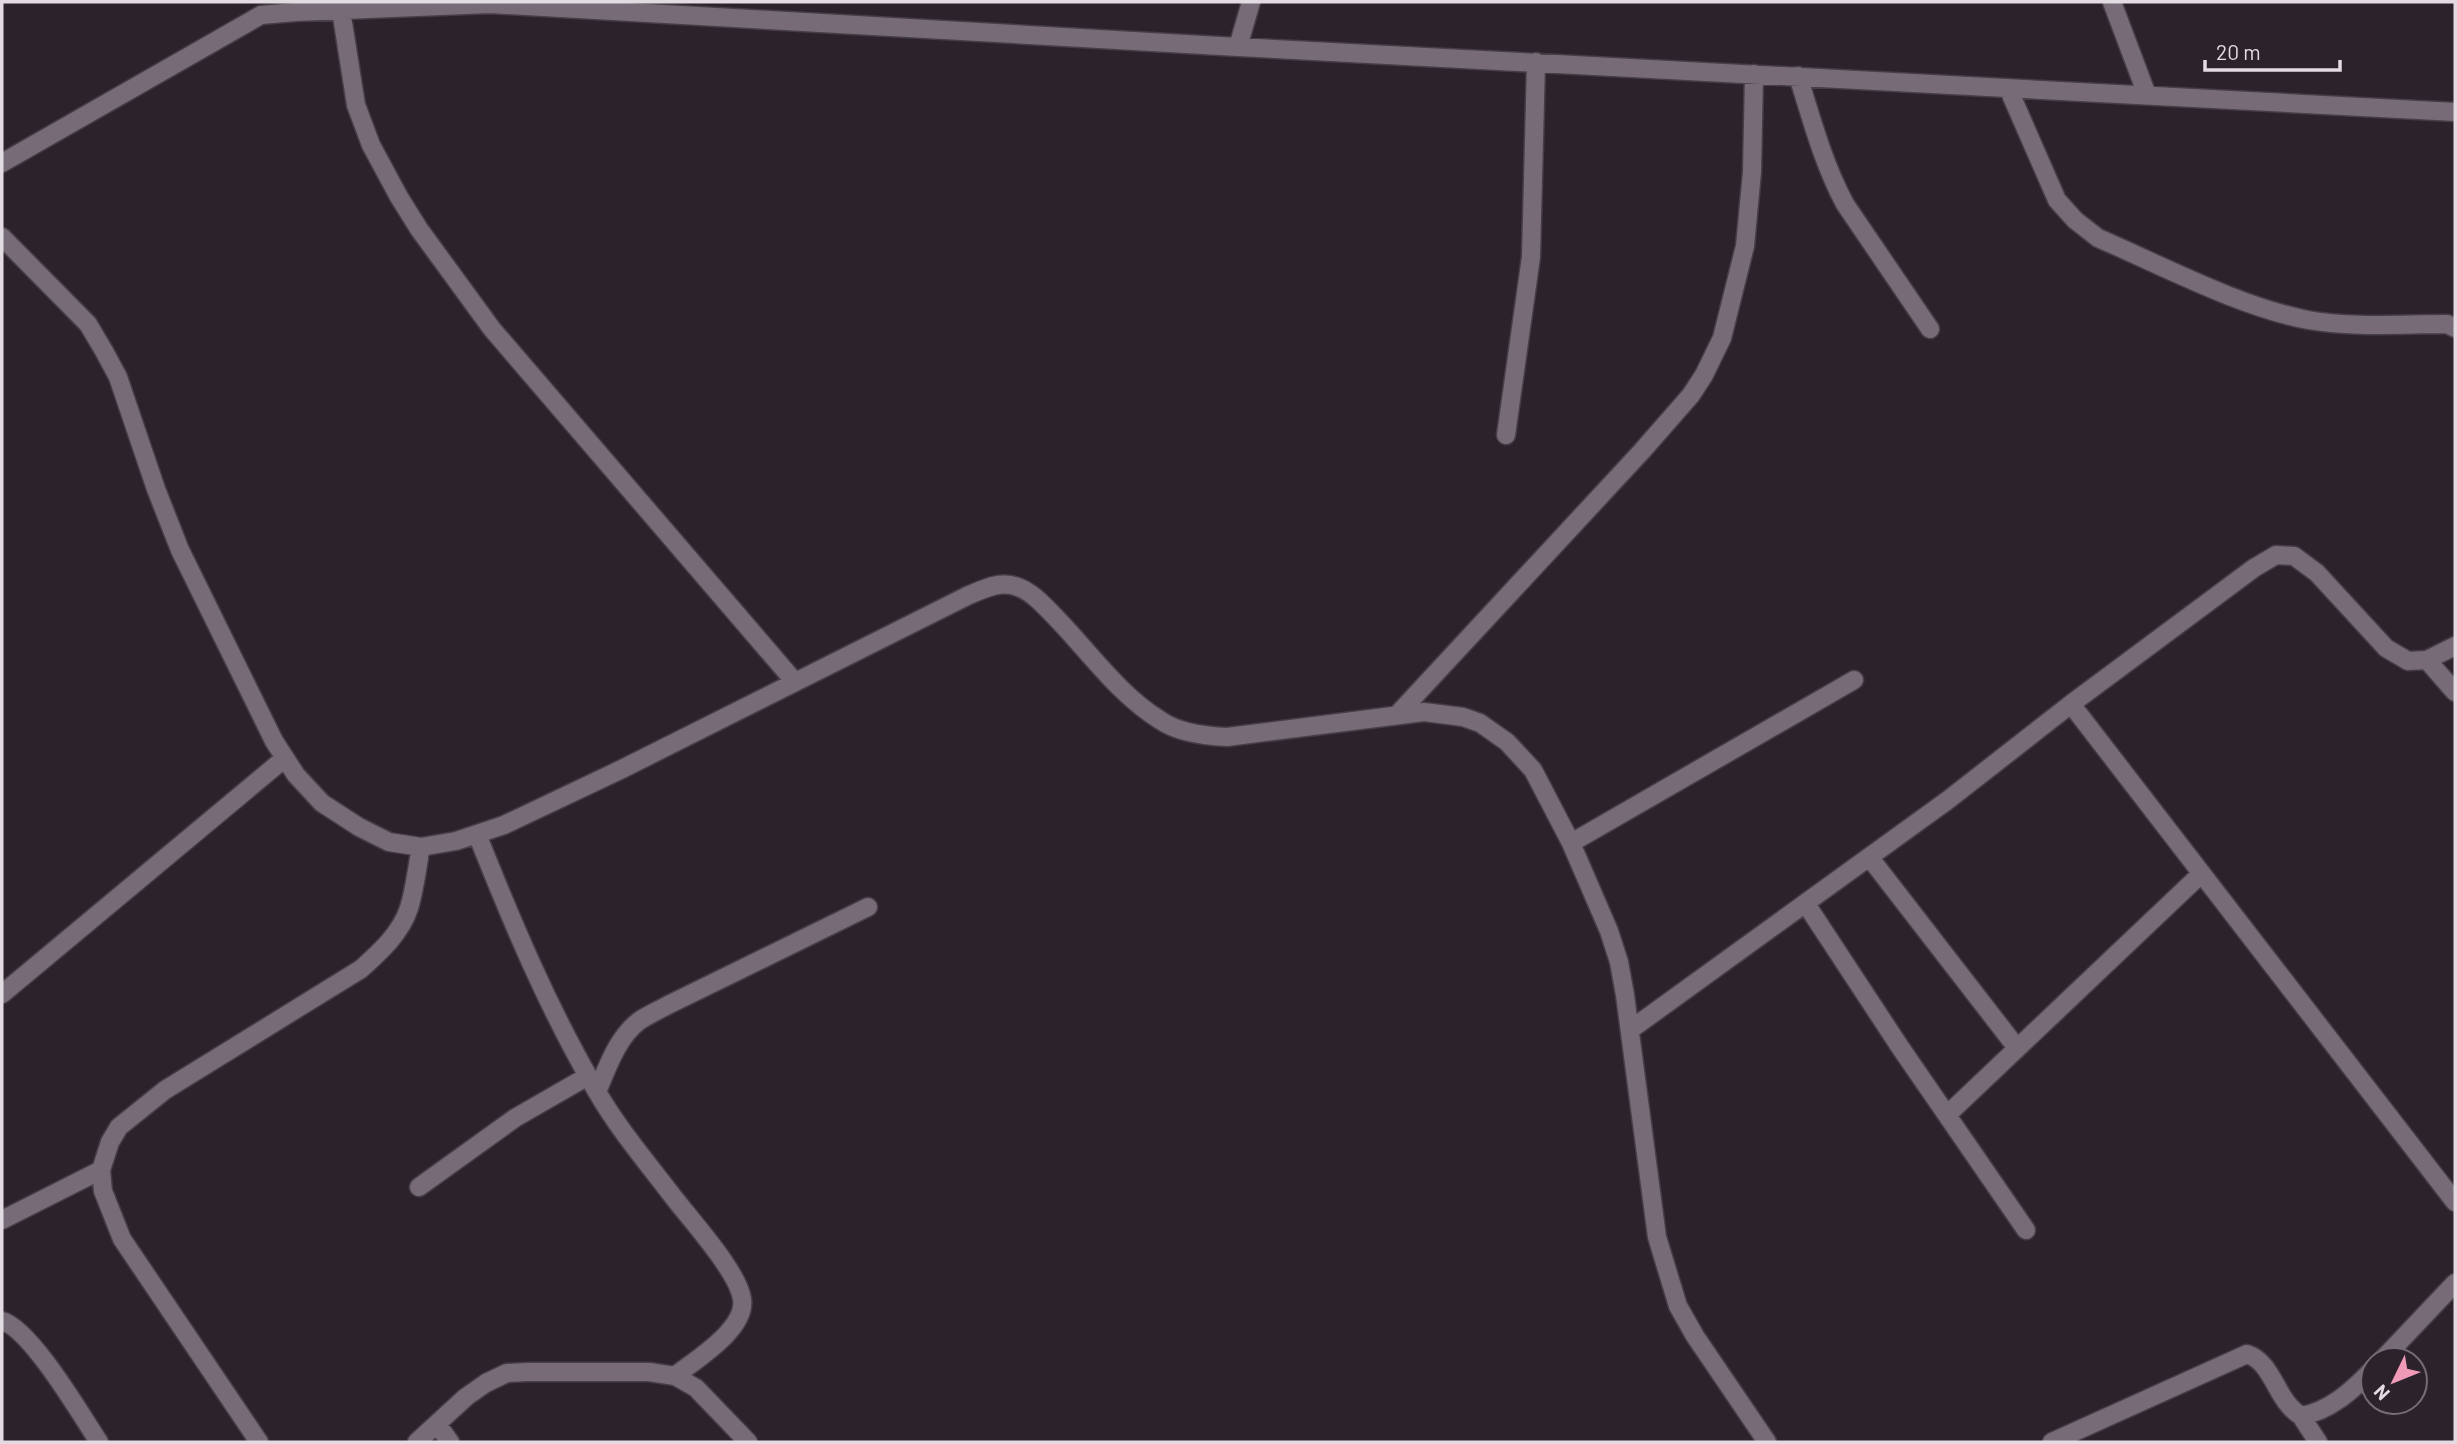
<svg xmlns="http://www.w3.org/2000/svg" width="2457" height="1444" viewBox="0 0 2457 1444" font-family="Barlow,sans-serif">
	<rect width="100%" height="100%" fill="#2c222c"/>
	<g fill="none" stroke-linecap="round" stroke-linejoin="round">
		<defs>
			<path id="minor" d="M2112 2 2147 95
				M341 10 356 105 371 145 399 197 419 229 492 329 795 682
				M1238 47 1251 2
				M1798 76C1812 120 1823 163 1845 204L1930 329
				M2008 88 2057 200 2075 220 2098 238C2163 266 2240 307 2308 320 2352 328 2401 324 2447 324L2455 328
				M2 163 261 15 296 12 490 4 1238 47 2455 112
				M2 237 88 324 104 351 118 377 156 489 180 550 274 741 296 775 322 803 359 827 389 842 421 847 456 841 504 825 622 769 969 595C984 589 999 581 1015 586 1033 591 1048 610 1061 623 1092 656 1121 696 1160 720 1178 733 1205 736 1227 737L1424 712 1463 717 1480 723 1507 742 1533 770 1571 843 1609 931 1619 962 1625 995 1657 1237 1678 1306 1695 1336 1767 1442
				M1506 435 1531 257 1536 62
				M2427 660 2455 692
				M2071 704 2455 1202
				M1397 715 1642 451 1691 395 1704 375 1722 338 1745 246 1752 172 1754 74
				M477 834C512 922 548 1008 596 1090 617 1127 645 1160 671 1194 689 1218 738 1271 742 1299 747 1329 695 1360 675 1376
				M1571 843 1854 680
				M1870 858 2017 1048
				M1806 904 1900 1047 2026 1230
				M2 994 285 758
				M1630 1030 1948 800 2071 704 2254 568 2276 555 2294 556 2317 573 2386 648 2408 661 2427 660 2455 646
				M597 1092C607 1068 617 1038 639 1021 648 1015 659 1010 668 1005L868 907
				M1947 1115 2201 874
				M419 1187 515 1118 588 1076
				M2 1220 101 1170
				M2 1321C31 1329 81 1415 99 1442
				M2382 1360 2455 1283
				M2301 1416 2318 1442
				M437 1424 450 1442
				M259 1442 122 1239 103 1191 101 1170 110 1142 119 1127 165 1090 361 969C380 952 401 933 409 908 415 889 417 867 421 847
				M417 1442 466 1397 486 1383 507 1373 528 1372H649L675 1376 696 1388 748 1442
				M2052 1442 2247 1354C2274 1363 2275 1400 2301 1416 2330 1411 2353 1390 2373 1369"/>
		</defs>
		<use href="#minor" stroke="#453e45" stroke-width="21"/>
		<use href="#minor" stroke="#766b76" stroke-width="18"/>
	</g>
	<rect width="2457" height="1444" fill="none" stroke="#e2dce2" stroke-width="7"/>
	<g transform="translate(2394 1381) rotate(227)"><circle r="33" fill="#2c222c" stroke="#756c75" stroke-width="2"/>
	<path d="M0-5L12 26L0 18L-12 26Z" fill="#f09ab7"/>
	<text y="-10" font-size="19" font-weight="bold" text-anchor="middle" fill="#e2dce2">N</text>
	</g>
	<path d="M2205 60v10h135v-10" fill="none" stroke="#e2dce2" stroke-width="3.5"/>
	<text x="2216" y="60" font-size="21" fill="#e2dce2" stroke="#2c222c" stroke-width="5" paint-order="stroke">20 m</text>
</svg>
